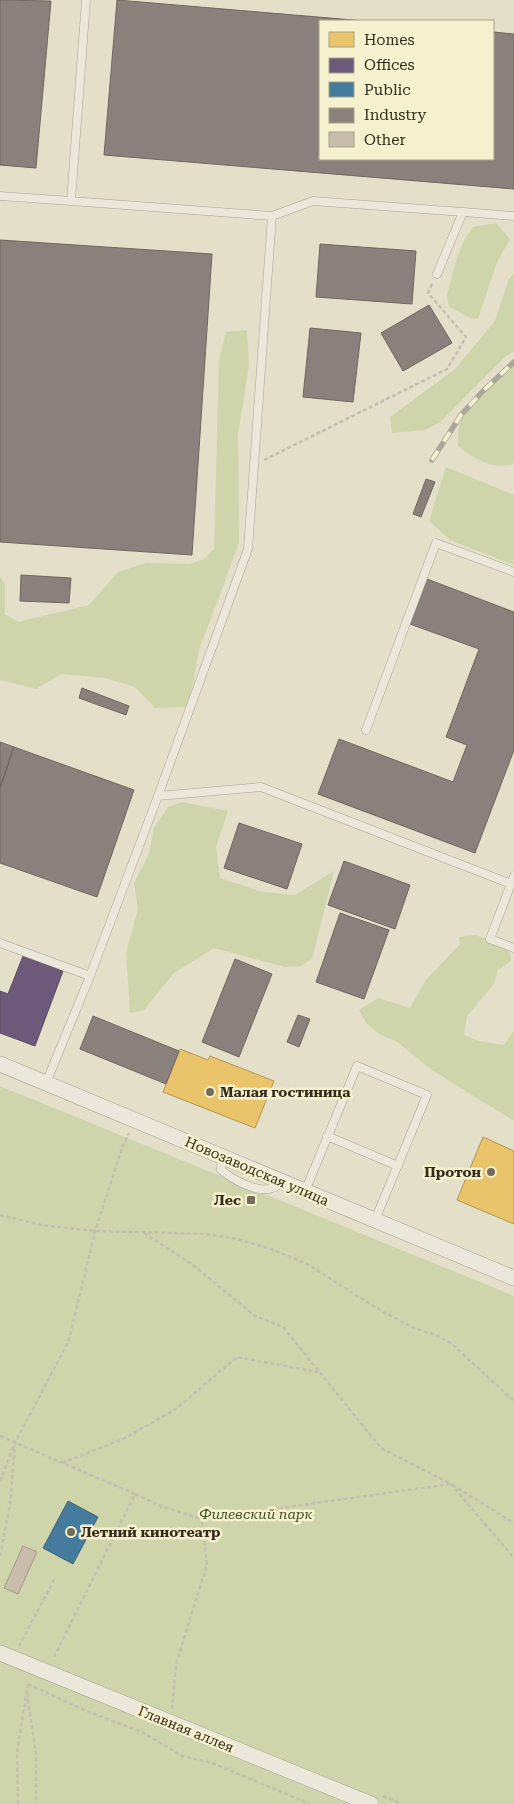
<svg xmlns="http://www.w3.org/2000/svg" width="514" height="1804" viewBox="0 0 514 1804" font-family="'Roboto Serif',serif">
	<rect width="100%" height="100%" fill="#e3dfc9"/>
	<path fill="#ced5ab" d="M496 223 510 239 497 262 478 319 470 318 449 307 447 295 456 261 464 240 473 227Z
		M514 273V351L505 357 440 422 425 430 392 433 390 417 455 369 495 321 509 279Z
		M247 330 249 365 238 434 239 543 199 650 191 694 185 707 155 708 135 687 105 678 61 674 36 689 0 680V577L5 584V614L18 622 89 605 118 572 146 563 190 564 204 559 214 549 219 360 226 332Z
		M514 361V463C496 472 472 458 458 446V431L463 412 500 372Z
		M446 467 514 495V565L450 540 429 521Z
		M182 802 228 811 216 847 220 878 263 892 295 895 334 871 312 959 300 966 285 967 214 948 174 973 144 1010 130 1013 126 953 138 909 134 883 149 854 154 828 168 807Z
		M475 935 497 942 510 953 511 961 498 970 494 984 467 1016 464 1035 479 1041 504 1045 514 1030V1121L432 1070 396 1041 381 1035 367 1024 359 1010 378 998 410 1008 425 981 460 944 459 937Z
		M0 1086 514 1296V1804H0Z"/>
	<path fill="#e9c46a" stroke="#b39652" d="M180 1049 208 1060 210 1056 274 1081 255 1128 163 1092Z
		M483 1137 514 1151V1224L457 1200Z"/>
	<path fill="#6d597a" stroke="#5c4c5e" d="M23 956 63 971 35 1046 0 1033V991L8 994Z"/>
	<path fill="#457b9d" stroke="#406376" d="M68 1501 98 1517 73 1564 43 1548Z"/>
	<path fill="#8a817c" stroke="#70685f" d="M0 0 51 1 36 168 0 165Z
		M117 0 365 21H320V159H493V32L514 34V189L104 155Z
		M0 240 212 254 192 555 0 542Z
		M320 244 416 251 412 304 316 297Z
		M429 305 452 343 403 371 381 333Z
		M310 328 361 333 353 402 303 397Z
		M426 479 435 482 421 517 413 514Z
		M21 575 71 578 69 603 20 601Z
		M427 579 514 612V750L475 853 318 794 339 739 453 782 467 745 446 737 479 649 410 624Z
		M82 688 129 706 126 715 79 698Z
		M0 742 14 747 0 788Z
		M14 747 134 790 97 897 0 863V788Z
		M239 823 302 844 287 889 224 868Z
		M344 861 410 885 395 929 328 905Z
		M340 913 389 930 364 999 316 982Z
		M235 959 272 974 239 1057 202 1042Z
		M298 1015 310 1019 299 1047 287 1042Z
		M93 1016 179 1051 166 1084 80 1049Z"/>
	<path fill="#c7bdaa" stroke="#a29a89" d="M23 1546 37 1552 18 1594 4 1588Z"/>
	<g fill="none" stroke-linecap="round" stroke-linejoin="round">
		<defs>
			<path id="lane" d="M0 196 71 201
				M272 216 313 201 463 212
				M437 274 463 212 514 216
				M366 730 436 543 514 572
				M158 796 261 787 511 884
				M514 876 490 939 514 948
				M0 943 90 976
				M46 1083 90 976 158 796 248 549 272 216 71 201 86 0
				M327 1136 398 1166
				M222 1156 221 1170C232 1179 258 1194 272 1188 276 1187 280 1184 283 1182
				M305 1191 357 1066 427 1095 375 1220"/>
			<path id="street" d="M0 1064 514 1278
				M0 1653 371 1804"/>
		</defs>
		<use href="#lane" stroke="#a8a293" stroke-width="9"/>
		<use href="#street" stroke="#a8a293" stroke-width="16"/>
		<path stroke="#c3c0b2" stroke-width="2.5" stroke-dasharray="4 2.5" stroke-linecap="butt" d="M264 460 447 369 466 337 428 293 433 282
			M0 1215 41 1225 95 1231 207 1234 237 1239 271 1249 307 1264 380 1310 414 1328 436 1335 452 1344 514 1401
			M144 1233 193 1265 255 1316 283 1327 381 1448 451 1484 514 1558
			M0 1436 135 1494 53 1659
			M62 1463 123 1439 176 1409 237 1357 318 1372
			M0 1481 15 1443 69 1340 95 1231 122 1148 129 1133
			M135 1494 163 1507 202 1519 451 1484 514 1523
			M0 1556 10 1505 15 1446
			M19 1646 55 1578
			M28 1684 84 1710 142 1732 182 1756 212 1763 310 1804
			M27 1693 36 1754V1804
			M172 1709 176 1664 207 1565 202 1520
			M383 1796 402 1804
			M18 1804 17 1751 28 1684"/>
		<use href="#lane" stroke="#ebe8db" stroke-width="8"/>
		<use href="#street" stroke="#ebe8db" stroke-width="15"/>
		<defs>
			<path id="rail" d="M432 460 461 415 484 390 514 362"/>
		</defs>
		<use href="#rail" stroke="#aaa79b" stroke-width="5.5"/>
		<use href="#rail" stroke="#f5f0cd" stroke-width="4" stroke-dasharray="11" stroke-linecap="butt"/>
	</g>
	<g fill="#726b58" stroke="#f5f0cd" stroke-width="2">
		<circle cx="210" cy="1092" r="5"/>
		<circle cx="491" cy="1172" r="5"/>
		<rect x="246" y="1195" width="10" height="10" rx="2.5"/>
		<circle cx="71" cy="1532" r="5"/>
	</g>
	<g text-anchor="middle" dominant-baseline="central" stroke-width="5" stroke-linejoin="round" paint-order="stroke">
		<g font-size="14" font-weight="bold" fill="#352c1b" stroke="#f5f0cd" text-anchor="start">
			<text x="220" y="1092">Малая гостиница</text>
			<text x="481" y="1172" text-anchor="end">Протон</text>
			<text x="241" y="1200" text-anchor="end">Лес</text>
			<text x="81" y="1532">Летний кинотеатр</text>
		</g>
		<g font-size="14" fill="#352c1b" stroke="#f5f0cd">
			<text transform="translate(257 1171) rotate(23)">Новозаводская улица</text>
			<text transform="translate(186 1729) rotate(22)">Главная аллея</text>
		</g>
		<g font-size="14" font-style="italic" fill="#3e5222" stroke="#f5f0cd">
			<text x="256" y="1514">Филевский парк</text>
		</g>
	</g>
	<rect x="319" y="20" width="175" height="140" fill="#f5f0cd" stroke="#a8a286"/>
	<rect x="329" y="32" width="25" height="15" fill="#e9c46a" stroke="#a8a286"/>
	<text x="364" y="45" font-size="15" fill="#352c1b">Homes</text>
	<rect x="329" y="58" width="25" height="15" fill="#6d597a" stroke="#a8a286"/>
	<text x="364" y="70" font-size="15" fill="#352c1b">Offices</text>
	<rect x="329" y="82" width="25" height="15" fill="#457b9d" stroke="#a8a286"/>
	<text x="364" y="95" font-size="15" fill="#352c1b">Public</text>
	<rect x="329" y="108" width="25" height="15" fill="#8a817c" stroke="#a8a286"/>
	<text x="364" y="120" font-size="15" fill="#352c1b">Industry</text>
	<rect x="329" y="132" width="25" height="15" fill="#c7bdaa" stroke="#a8a286"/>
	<text x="364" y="145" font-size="15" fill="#352c1b">Other</text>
</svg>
